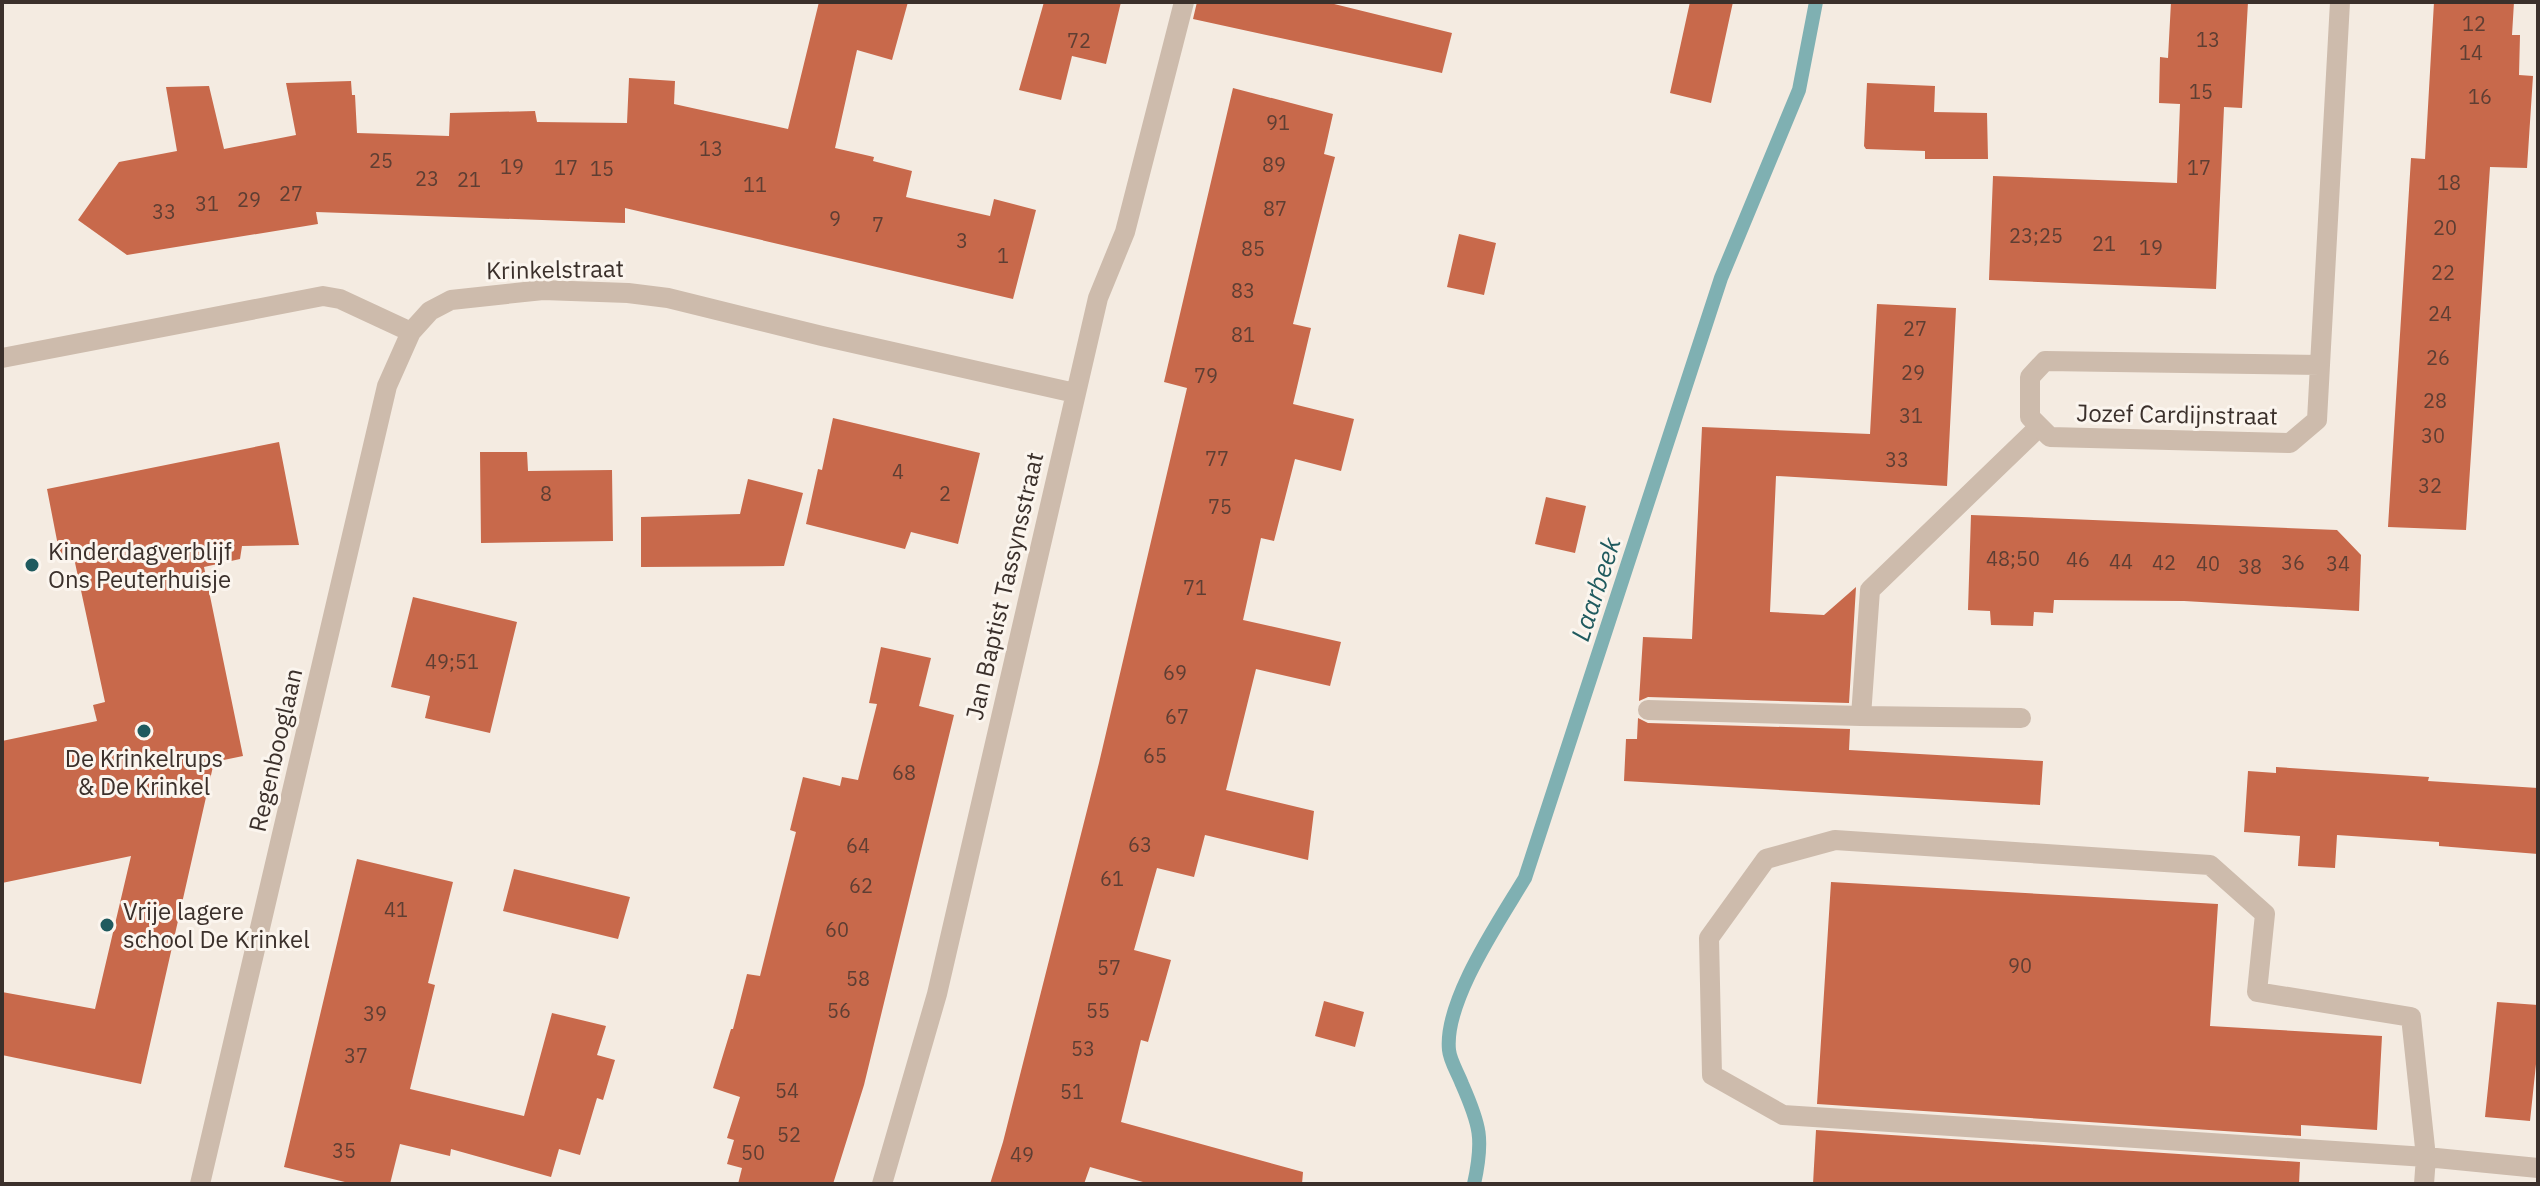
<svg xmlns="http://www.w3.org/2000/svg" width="2540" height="1186" viewBox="0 0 2540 1186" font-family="'IBM Plex Sans',sans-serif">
	<rect width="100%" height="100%" fill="#f4ebe1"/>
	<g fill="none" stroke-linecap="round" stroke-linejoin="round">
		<path stroke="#7fb0b2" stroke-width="14" d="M1474 1184C1484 1139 1480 1125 1462 1084 1458 1073 1450 1061 1449 1050 1444 1001 1500 920 1525 878L1721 278 1799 90 1816 2"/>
	</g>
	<path fill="#c8694b" d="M819 2H908L892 60 857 50 835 148 874 157 873 161 912 171 906 197 990 216 994 199 1036 210 1013 299 625 208V223L316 212 318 224 127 255 78 220 119 162 177 151 166 87 209 86 224 149 296 135 286 83 351 81 352 95H355L357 133 449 136 450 113 535 111 537 122 627 123 629 78 675 81 674 104 788 129Z
		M1044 2H1121L1106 64 1072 56 1061 100 1019 90Z
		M1197 2H1326L1452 33 1442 73 1193 19Z
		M1690 2H1733L1711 103 1670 93Z
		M2171 2H2248L2242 108 2224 107 2216 289 1989 280 1993 176 2177 183 2180 104 2159 103 2160 57 2168 58Z
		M2434 2H2514L2512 35H2520L2519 75 2533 76 2527 168 2490 167 2466 530 2388 527 2411 158 2425 159Z
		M1867 83 1935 86 1934 112 1987 113 1988 159H1925V151L1866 149 1864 146Z
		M1233 88 1333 114 1324 154 1335 157 1293 324 1311 328 1293 404 1354 419 1341 471 1295 459 1274 541 1261 538 1243 620 1341 642 1330 686 1256 669 1226 790 1314 811 1308 860 1205 835 1194 877 1157 868 1134 950 1171 960 1148 1042 1141 1040 1121 1122 1303 1172 1302 1184H1150L1090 1167 1084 1184H990L1003 1142 1099 763 1187 388 1164 382Z
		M1459 234 1496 243 1484 295 1447 287Z
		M1877 304 1956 308 1947 486 1776 476 1770 612 1824 615 1856 587 1849 703 1648 697 1639 701 1643 637 1692 639 1702 427 1870 434Z
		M833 418 980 453 958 544 911 532 905 549 806 524 818 469 822 470Z
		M279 442 299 545 242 546 240 559 204 567 243 756 214 762 141 1084 2 1055V992L95 1009 131 856 2 883V741L97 721 93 705 105 702 74 558 61 561 47 489Z
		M480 452H527L528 471 612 470 613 541 481 543Z
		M748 479 803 493 784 566 641 567V517L740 514Z
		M1546 497 1586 506 1575 553 1535 544Z
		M1971 515 2337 530 2361 555 2359 611 2184 601 2054 600 2053 613 2034 612 2033 626 1991 625 1990 611 1968 610Z
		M413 597 517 622 490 733 425 718 430 696 391 687Z
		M881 647 931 658 919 706 954 715 864 1085 833 1184H738L742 1168 727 1164 734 1140 727 1138 740 1097 713 1088 731 1029H733L747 974 760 976 796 832 790 830 803 777 840 786 842 777 858 780 877 704 869 703Z
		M1638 718 1648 723 1850 729 1849 750 2043 761 2040 805 1624 781 1626 739H1637Z
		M2276 767 2429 777 2428 781 2538 788V854L2439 846V842L2337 835 2335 868 2298 866 2300 836 2244 832 2248 771 2276 773Z
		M357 859 453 882 428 983 435 985 410 1089 524 1116 552 1013 606 1026 597 1055 615 1060 603 1100 597 1098 580 1155 559 1149 551 1177 451 1149 450 1156 400 1144 390 1184H353L284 1167Z
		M514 869 630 897 618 939 503 911Z
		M1831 882 2218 904 2210 1026 2382 1036 2377 1130 2301 1125V1136L1817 1104Z
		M1324 1001 1364 1012 1355 1047 1315 1036Z
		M2497 1002 2538 1005V1045L2530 1121 2485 1117Z
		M1816 1130 2300 1162 2299 1184H1813Z"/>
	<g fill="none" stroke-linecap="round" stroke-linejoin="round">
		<path stroke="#cdbbac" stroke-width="20" d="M1648 710 1861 716 1870 590 2039 427
			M1861 716 2021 718
			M2424 1184 2426 1157 2411 1017 2257 992 2265 914 2210 865 1835 840 1766 859 1709 938 1712 1075 1783 1115 2426 1157 2538 1168"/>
		<path stroke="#cdbbac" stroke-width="20" d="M2 358 323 296 340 299 411 332
			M2320 365 2045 361 2030 377V417L2050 437 2290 443 2317 420 2320 365 2340 2
			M200 1184 387 386 411 332 430 311 451 300 543 290 628 293 668 298 822 336 1075 393
			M882 1184 937 994 1098 298 1125 232 1184 2"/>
	</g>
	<g fill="#1f5a5e" stroke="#fbf5ee" stroke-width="3">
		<circle cx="32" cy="565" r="8"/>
		<circle cx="144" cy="731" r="8"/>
		<circle cx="107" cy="925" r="8"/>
	</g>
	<g text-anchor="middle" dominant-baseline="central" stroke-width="6" stroke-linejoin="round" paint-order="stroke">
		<g font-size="20" fill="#5e3e33">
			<text x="2474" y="23">12</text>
			<text x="2208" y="39">13</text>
			<text x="1079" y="40">72</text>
			<text x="2471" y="52">14</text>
			<text x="2201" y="91">15</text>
			<text x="2480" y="96">16</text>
			<text x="1278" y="122">91</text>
			<text x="711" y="148">13</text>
			<text x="381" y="160">25</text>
			<text x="1274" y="164">89</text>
			<text x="512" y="166">19</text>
			<text x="566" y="167">17</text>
			<text x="2199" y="167">17</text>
			<text x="602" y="168">15</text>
			<text x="427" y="178">23</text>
			<text x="469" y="179">21</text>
			<text x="2449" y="182">18</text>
			<text x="755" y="184">11</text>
			<text x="291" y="193">27</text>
			<text x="249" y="199">29</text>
			<text x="207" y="203">31</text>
			<text x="1275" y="208">87</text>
			<text x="164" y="211">33</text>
			<text x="835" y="218">9</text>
			<text x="878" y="224">7</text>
			<text x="2445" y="227">20</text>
			<text x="2036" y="235">23;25</text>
			<text x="962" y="240">3</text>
			<text x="2104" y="243">21</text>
			<text x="2151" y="247">19</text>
			<text x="1253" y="248">85</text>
			<text x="1003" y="255">1</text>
			<text x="2443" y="272">22</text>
			<text x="1243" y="290">83</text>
			<text x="2440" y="313">24</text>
			<text x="1915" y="328">27</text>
			<text x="1243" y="334">81</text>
			<text x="2438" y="357">26</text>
			<text x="1913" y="372">29</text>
			<text x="1206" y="375">79</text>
			<text x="2435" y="400">28</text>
			<text x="1911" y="415">31</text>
			<text x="2433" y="435">30</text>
			<text x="1217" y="458">77</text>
			<text x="1897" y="459">33</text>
			<text x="898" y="471">4</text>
			<text x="2430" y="485">32</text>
			<text x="546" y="493">8</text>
			<text x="945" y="493">2</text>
			<text x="1220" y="506">75</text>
			<text x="2013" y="558">48;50</text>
			<text x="2078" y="559">46</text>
			<text x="2121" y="561">44</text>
			<text x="2164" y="562">42</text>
			<text x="2293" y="562">36</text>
			<text x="2208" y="563">40</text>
			<text x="2338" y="563">34</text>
			<text x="2250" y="566">38</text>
			<text x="1195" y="587">71</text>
			<text x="452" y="661">49;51</text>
			<text x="1175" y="672">69</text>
			<text x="1177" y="716">67</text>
			<text x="1155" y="755">65</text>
			<text x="904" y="772">68</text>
			<text x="1140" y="844">63</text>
			<text x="858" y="845">64</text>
			<text x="1112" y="878">61</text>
			<text x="861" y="885">62</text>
			<text x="396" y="909">41</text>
			<text x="837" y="929">60</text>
			<text x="2020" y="965">90</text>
			<text x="1109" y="967">57</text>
			<text x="858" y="978">58</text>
			<text x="839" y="1010">56</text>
			<text x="1098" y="1010">55</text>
			<text x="375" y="1013">39</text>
			<text x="1083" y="1048">53</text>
			<text x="356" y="1055">37</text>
			<text x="787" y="1090">54</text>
			<text x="1072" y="1091">51</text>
			<text x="789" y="1134">52</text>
			<text x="344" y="1150">35</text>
			<text x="753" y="1152">50</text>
			<text x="1022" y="1154">49</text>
		</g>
		<g font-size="24" fill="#3b302b" stroke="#fbf5ee">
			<text transform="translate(555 269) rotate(-1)">Krinkelstraat</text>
			<text transform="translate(2177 414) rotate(1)">Jozef Cardijnstraat</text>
			<text transform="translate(1004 586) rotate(-77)">Jan Baptist Tassynsstraat</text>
			<text transform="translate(275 750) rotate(-77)">Regenbooglaan</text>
		</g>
		<g font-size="24" fill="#3b302b" stroke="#fbf5ee" text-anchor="start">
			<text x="48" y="551">Kinderdagverblijf<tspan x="48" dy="28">Ons Peuterhuisje</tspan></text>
			<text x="144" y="758" text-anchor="middle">De Krinkelrups<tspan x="144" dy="28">&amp; De Krinkel</tspan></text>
			<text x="123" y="911">Vrije lagere<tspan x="123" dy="28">school De Krinkel</tspan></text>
		</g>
		<g font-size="26" font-style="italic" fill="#1f5a5e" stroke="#fbf5ee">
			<text transform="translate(1595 589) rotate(-72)">Laarbeek</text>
		</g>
	</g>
	<rect width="2540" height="1186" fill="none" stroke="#3b302b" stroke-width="8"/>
</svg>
